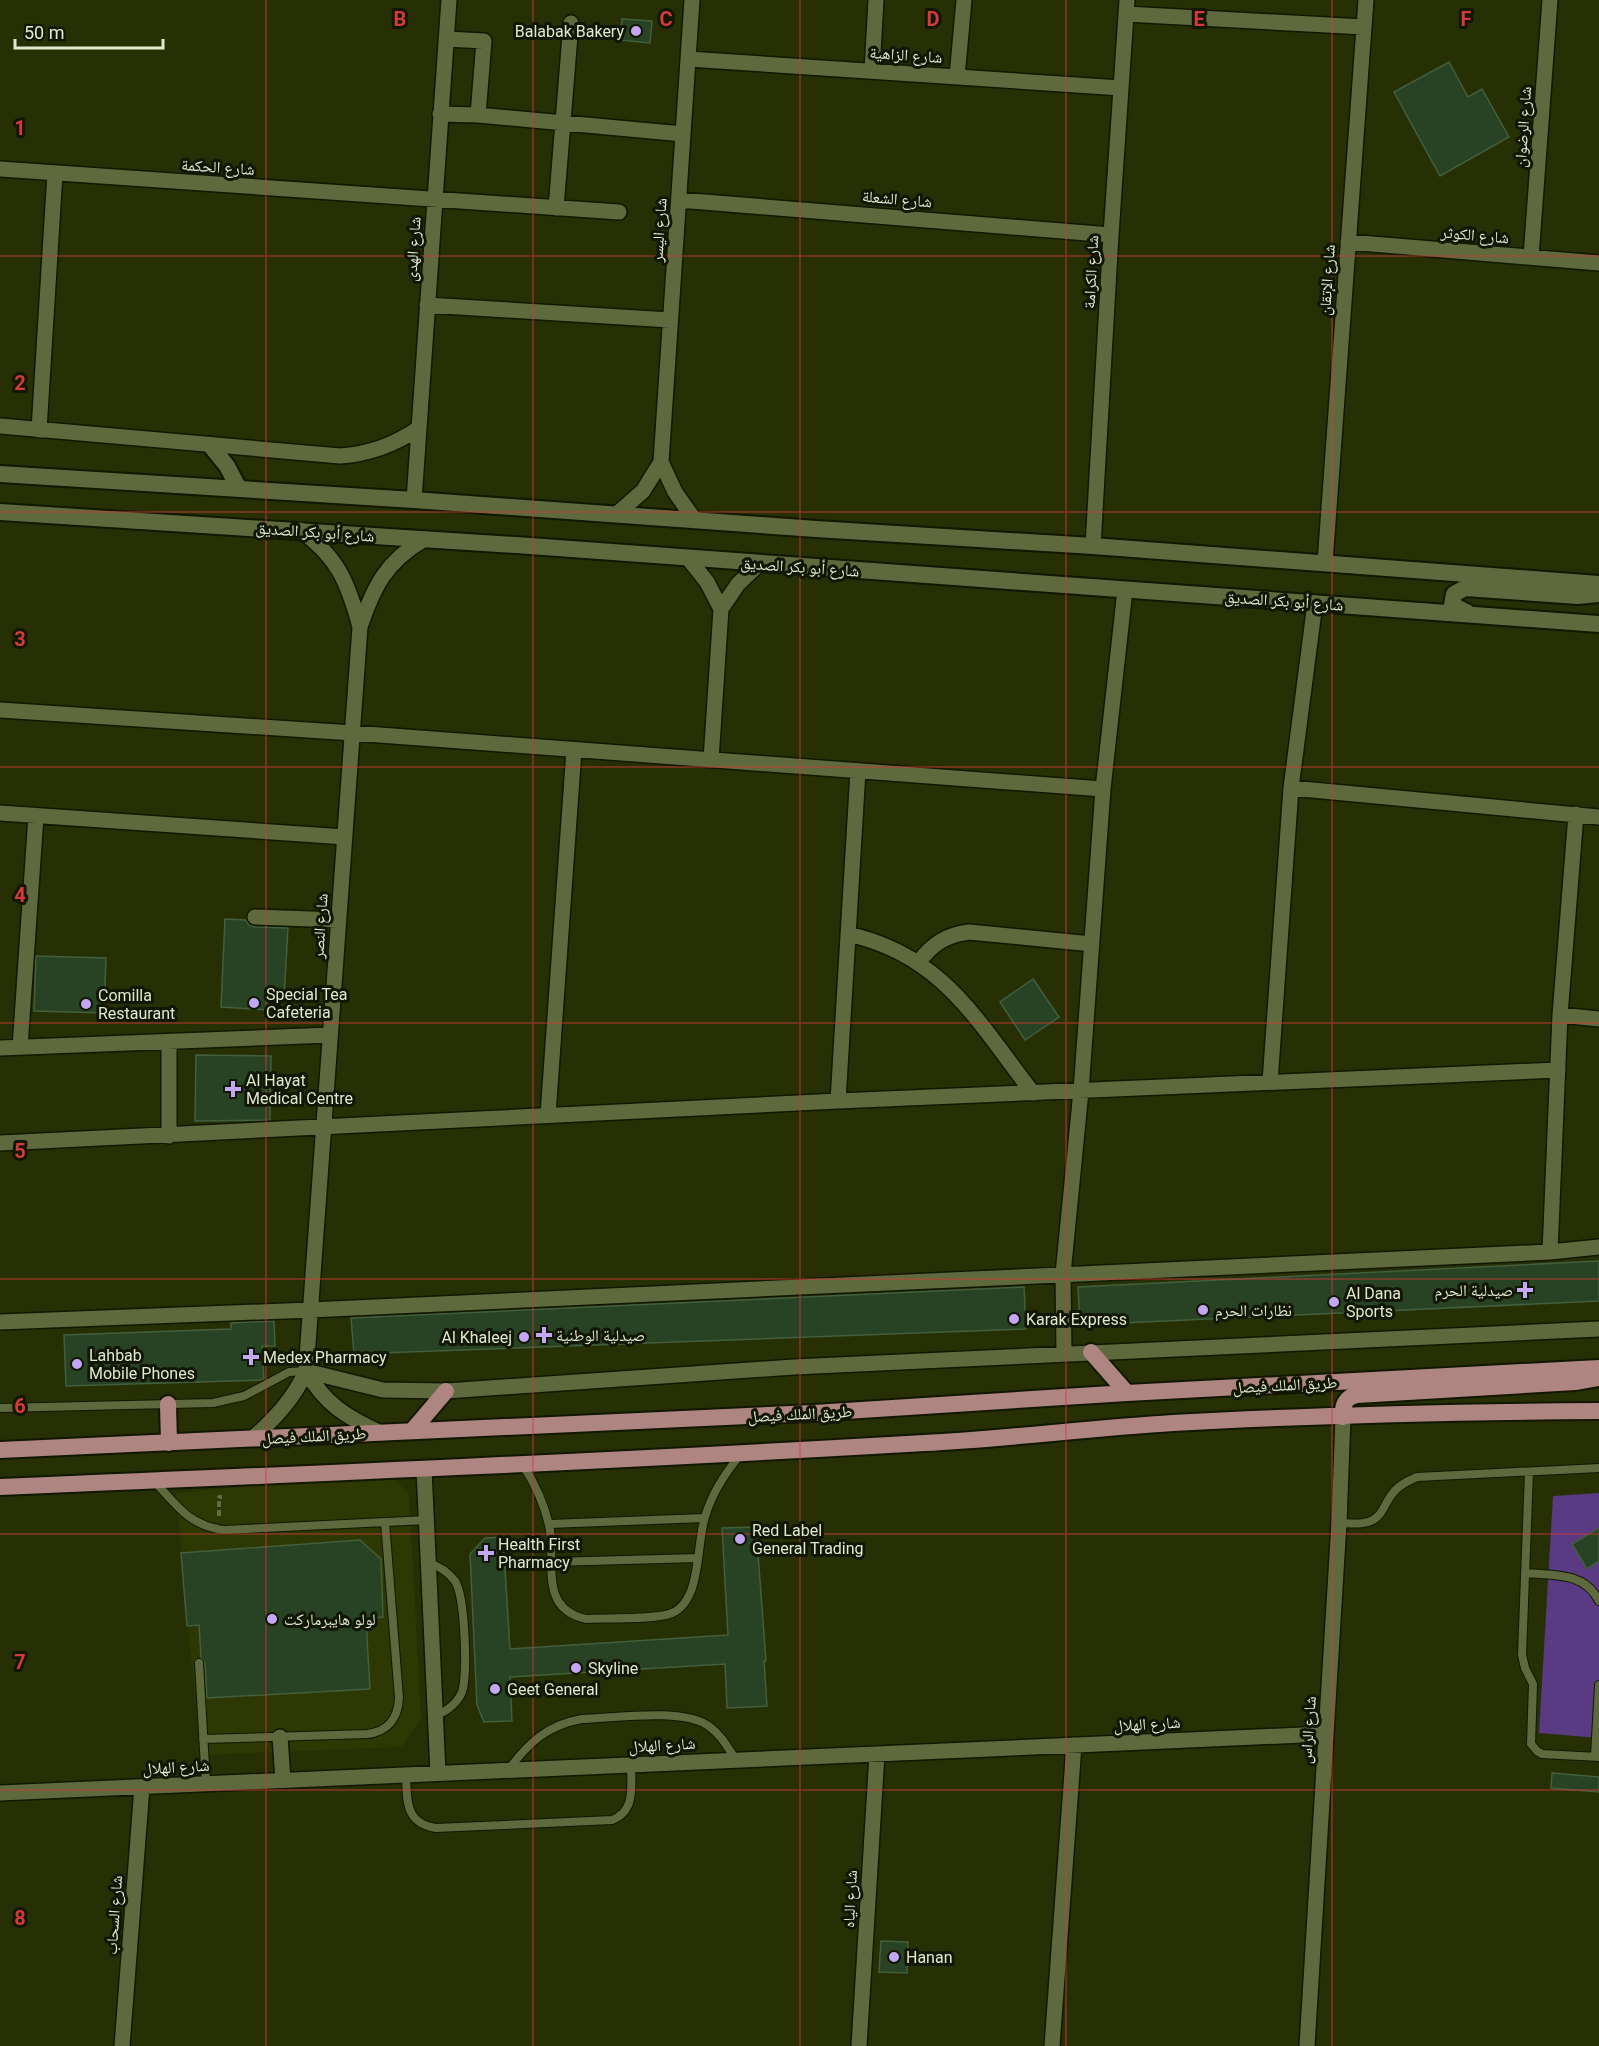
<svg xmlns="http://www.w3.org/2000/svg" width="1599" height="2046" viewBox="0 0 1599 2046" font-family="Roboto,'Noto Naskh Arabic',sans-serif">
	<rect width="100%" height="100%" fill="#273005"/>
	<path fill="#2d3802" d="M388 1473 409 1494 421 1719 401 1747 200 1755 176 1493Z"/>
	<path fill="#593a83" d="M1599 1493V1528L1572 1545 1587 1568 1599 1561V1738L1539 1733 1553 1496Z"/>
	<path fill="#274323" stroke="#435f3d" stroke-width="1.5" d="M622 19 652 21 650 43 620 40Z
		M1449 62 1468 97 1482 89 1509 137 1440 176 1394 92Z
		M225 919 246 920 249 925 255 927 288 928 284 998 269 1010 221 1007Z
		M36 956 106 958 104 1013 34 1011Z
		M1033 979 1059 1017 1025 1040 1000 1002Z
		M196 1055 271 1056 270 1120 195 1121Z
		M1599 1261V1301L1080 1325 1078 1287Z
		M1024 1287 1026 1329 354 1354 351 1318Z
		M274 1321 275 1346H262L264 1379 262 1380 66 1386 64 1335 231 1329V1323Z
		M756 1527 766 1661H764L767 1706 727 1708 725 1664 510 1677 512 1721 484 1722 477 1705 470 1554 485 1538 503 1537 510 1649 728 1635 722 1528Z
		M1599 1528V1561L1587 1569 1572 1544Z
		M360 1540 381 1559 383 1617 366 1619 370 1689 207 1698 205 1663 201 1658 199 1625 187 1626 181 1553Z
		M1552 1773 1599 1777V1792L1551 1788Z
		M881 1941 908 1942 907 1973 879 1972Z"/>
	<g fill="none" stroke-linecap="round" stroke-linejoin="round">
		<defs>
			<path id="service" d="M0 1408 213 1403 244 1396 289 1372 306 1371
				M523 1465C535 1484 544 1503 549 1525 557 1560 537 1608 586 1619 606 1618 656 1620 672 1613 702 1600 696 1544 705 1517 712 1493 725 1473 741 1454
				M1529 1472 1522 1655 1525 1668 1533 1684 1531 1744 1537 1751 1542 1754 1599 1757
				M156 1483C177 1506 190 1526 224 1530L427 1520
				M1339 1523C1348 1523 1360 1525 1368 1522 1383 1518 1384 1503 1393 1493 1399 1485 1408 1481 1417 1477L1599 1468
				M549 1524 704 1518
				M552 1562 698 1558
				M429 1563C439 1566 448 1572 455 1581 465 1596 468 1675 462 1692 457 1704 447 1711 435 1716
				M1525 1573C1553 1575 1585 1572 1599 1601
				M199 1663 206 1784
				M203 1739 367 1734C387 1732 398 1719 399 1698L385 1522
				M1595 1756 1599 1685
				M509 1769C529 1742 548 1725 582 1719 615 1718 684 1707 710 1727 722 1736 728 1748 736 1760
				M406 1775C407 1801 405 1823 436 1828L612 1820C636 1811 631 1786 631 1765"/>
			<path id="minor" d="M1126 14 1364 27
				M446 39 484 41 478 115
				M688 59 1121 88
				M872 71 876 0
				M957 77 964 0
				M440 114 478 115 683 134
				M0 169 619 212
				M679 200 1111 235
				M556 208 571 23
				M1348 242 1599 263
				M1531 257 1550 0
				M427 305 670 320
				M0 426 340 456C370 454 394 445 419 428
				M39 430 55 173
				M661 462 675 492 694 519
				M414 500 449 0
				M618 513 643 491 661 462 692 0
				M300 530C338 557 348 583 360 627
				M1093 546 1111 235 1127 0
				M688 558 707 582 721 609
				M1325 563 1366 0
				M0 710 353 733 1103 789
				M711 760 721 609 738 584 759 564
				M1291 788 1599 817
				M0 813 345 837
				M255 917 339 920
				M848 934C943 955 977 1021 1033 1093
				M919 962C932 944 946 935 969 932L1092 944
				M1560 1015 1599 1019
				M20 1047 36 816
				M0 1048 330 1035
				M1270 1082 1291 788 1315 603
				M838 1101 858 771
				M548 1115 574 750
				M169 1136V1042
				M0 1143 838 1101 1558 1070
				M1550 1252 1560 1015 1576 814
				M0 1322 310 1310 1550 1252 1599 1247
				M1064 1353 1063 1274 1081 1091 1103 789 1125 590
				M306 1371 383 1390 446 1391 794 1367 1599 1329
				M306 1371C325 1404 346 1417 381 1433
				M252 1439C274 1419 294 1399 306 1371L360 627C374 586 386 562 423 540
				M424 1469 438 1773
				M280 1737 283 1780
				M0 1793 1325 1734
				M122 2046 142 1787
				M859 2046 877 1754
				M1052 2046 1074 1745
				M1307 2046 1339 1523 1343 1417"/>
			<path id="tertiary" d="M210 445 227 466 239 489
				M0 474 414 500 816 529 1093 546 1599 584
				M0 512 530 546 1599 624
				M1468 613 1452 605 1454 594 1465 588 1578 596 1599 594"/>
			<path id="primary" d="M1091 1352 1127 1393
				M168 1404 169 1443
				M1343 1417C1342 1406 1345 1397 1357 1395L1575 1382 1599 1378
				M412 1431 446 1391
				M0 1450 814 1413 1127 1393 1599 1368
				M0 1487C308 1474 616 1461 924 1443 1007 1439 1090 1428 1173 1423 1315 1415 1457 1412 1599 1411"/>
		</defs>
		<use href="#service" stroke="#111700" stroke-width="10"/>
		<use href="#minor" stroke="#111700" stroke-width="18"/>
		<use href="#tertiary" stroke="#111700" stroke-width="20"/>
		<use href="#primary" stroke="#111700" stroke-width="20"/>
		<path stroke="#626a46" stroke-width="4" stroke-dasharray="6 3" stroke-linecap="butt" d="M219 1516V1497H222"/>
		<use href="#service" stroke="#5e693e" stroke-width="8"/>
		<use href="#minor" stroke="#5e693e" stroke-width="15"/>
		<use href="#tertiary" stroke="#5e693e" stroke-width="16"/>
		<use href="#primary" stroke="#ae8581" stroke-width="16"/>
	</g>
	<path fill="none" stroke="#d73b39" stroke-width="1.5" stroke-opacity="0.55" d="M266 0V2046M533 0V2046M800 0V2046M1066 0V2046M1332 0V2046M0 256H1599M0 512H1599M0 767H1599M0 1023H1599M0 1279H1599M0 1534H1599M0 1790H1599"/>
	<g fill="#c3a7f2" stroke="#121605" stroke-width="2">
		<circle cx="636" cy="31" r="6"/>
		<circle cx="254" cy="1003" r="6"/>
		<circle cx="86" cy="1004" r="6"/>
		<path d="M230 1080h6v6h6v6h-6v6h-6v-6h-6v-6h6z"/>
		<path d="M1522 1281h6v6h6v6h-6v6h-6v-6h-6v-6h6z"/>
		<circle cx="1334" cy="1302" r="6"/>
		<circle cx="1203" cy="1310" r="6"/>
		<circle cx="1014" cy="1319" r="6"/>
		<path d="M541 1326h6v6h6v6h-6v6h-6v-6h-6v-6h6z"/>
		<circle cx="524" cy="1337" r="6"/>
		<path d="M248 1348h6v6h6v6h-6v6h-6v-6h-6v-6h6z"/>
		<circle cx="77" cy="1364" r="6"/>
		<circle cx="740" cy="1539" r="6"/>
		<path d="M483 1544h6v6h6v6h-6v6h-6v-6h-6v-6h6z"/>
		<circle cx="272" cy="1619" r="6"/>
		<circle cx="576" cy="1668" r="6"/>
		<circle cx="495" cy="1689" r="6"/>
		<circle cx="894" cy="1957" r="6"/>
	</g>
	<g text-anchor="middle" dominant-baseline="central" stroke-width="6" stroke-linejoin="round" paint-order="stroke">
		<g font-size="16" fill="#e1e8d1" stroke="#121605" text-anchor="start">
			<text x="624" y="31" text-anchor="end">Balabak Bakery</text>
			<text x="266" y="994">Special Tea<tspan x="266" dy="18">Cafeteria</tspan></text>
			<text x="98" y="995">Comilla<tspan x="98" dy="18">Restaurant</tspan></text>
			<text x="246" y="1080">Al Hayat<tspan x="246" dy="18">Medical Centre</tspan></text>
			<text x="1513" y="1290" text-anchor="end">صيدلية الحرم</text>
			<text x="1346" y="1293">Al Dana<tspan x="1346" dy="18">Sports</tspan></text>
			<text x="1215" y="1310">نظارات الحرم</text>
			<text x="1026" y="1319">Karak Express</text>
			<text x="556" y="1335">صيدلية الوطنية</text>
			<text x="512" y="1337" text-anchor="end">Al Khaleej</text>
			<text x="89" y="1355">Lahbab<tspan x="89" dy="18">Mobile Phones</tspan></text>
			<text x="263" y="1357">Medex Pharmacy</text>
			<text x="752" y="1530">Red Label<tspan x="752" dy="18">General Trading</tspan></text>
			<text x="498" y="1544">Health First<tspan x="498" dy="18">Pharmacy</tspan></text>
			<text x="284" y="1619">لولو هايبرماركت</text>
			<text x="588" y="1668">Skyline</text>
			<text x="507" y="1689">Geet General</text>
			<text x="906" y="1957">Hanan</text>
		</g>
		<g font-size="16" fill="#e1e8d1" stroke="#121605">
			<text transform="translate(906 55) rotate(4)">شارع الزاهية</text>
			<text transform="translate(1523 127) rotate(-86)">شارع الرضوان</text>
			<text transform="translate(218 167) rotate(4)">شارع الحكمة</text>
			<text transform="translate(897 199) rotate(5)">شارع الشعلة</text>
			<text transform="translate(659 230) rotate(-86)">شارع اليسر</text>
			<text transform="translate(1475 235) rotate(5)">شارع الكوثر</text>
			<text transform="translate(413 249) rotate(-86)">شارع الهدى</text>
			<text transform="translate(1091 272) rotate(-87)">شارع الكرامة</text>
			<text transform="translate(1327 280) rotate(-86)">شارع الإتقان</text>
			<text transform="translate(315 532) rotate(4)">شارع أبو بكر الصديق</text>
			<text transform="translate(800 567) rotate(4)">شارع أبو بكر الصديق</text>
			<text transform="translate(1284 601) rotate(4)">شارع أبو بكر الصديق</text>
			<text transform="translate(320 926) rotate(-86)">شارع النصر</text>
			<text transform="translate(1285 1385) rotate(-3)">طريق الملك فيصل</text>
			<text transform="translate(800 1414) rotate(-3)">طريق الملك فيصل</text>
			<text transform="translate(314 1436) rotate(-3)">طريق الملك فيصل</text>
			<text transform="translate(1147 1724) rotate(-3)">شارع الهلال</text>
			<text transform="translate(1308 1730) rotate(-86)">شارع الراس</text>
			<text transform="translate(662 1745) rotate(-3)">شارع الهلال</text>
			<text transform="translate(176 1767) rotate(-3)">شارع الهلال</text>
			<text transform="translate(850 1899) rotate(-87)">شارع الياه</text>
			<text transform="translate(114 1915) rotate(-86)">شارع السحاب</text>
		</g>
	</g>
	<g font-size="20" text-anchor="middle" font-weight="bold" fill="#d73b39" stroke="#121605" stroke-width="6" stroke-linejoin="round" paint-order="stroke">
		<text x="400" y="26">B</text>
		<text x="666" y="26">C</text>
		<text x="933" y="26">D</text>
		<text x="1199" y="26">E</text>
		<text x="1466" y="26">F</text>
		<text x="20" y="135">1</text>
		<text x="20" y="390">2</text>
		<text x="20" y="646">3</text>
		<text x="20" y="902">4</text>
		<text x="20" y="1158">5</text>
		<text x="20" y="1413">6</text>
		<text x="20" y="1669">7</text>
		<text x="20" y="1925">8</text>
	</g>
	<path d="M15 39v9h148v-9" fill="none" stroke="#e1e8d1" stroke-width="3"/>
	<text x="24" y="39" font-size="18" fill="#e1e8d1" stroke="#121605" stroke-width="4.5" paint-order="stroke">50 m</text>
</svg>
